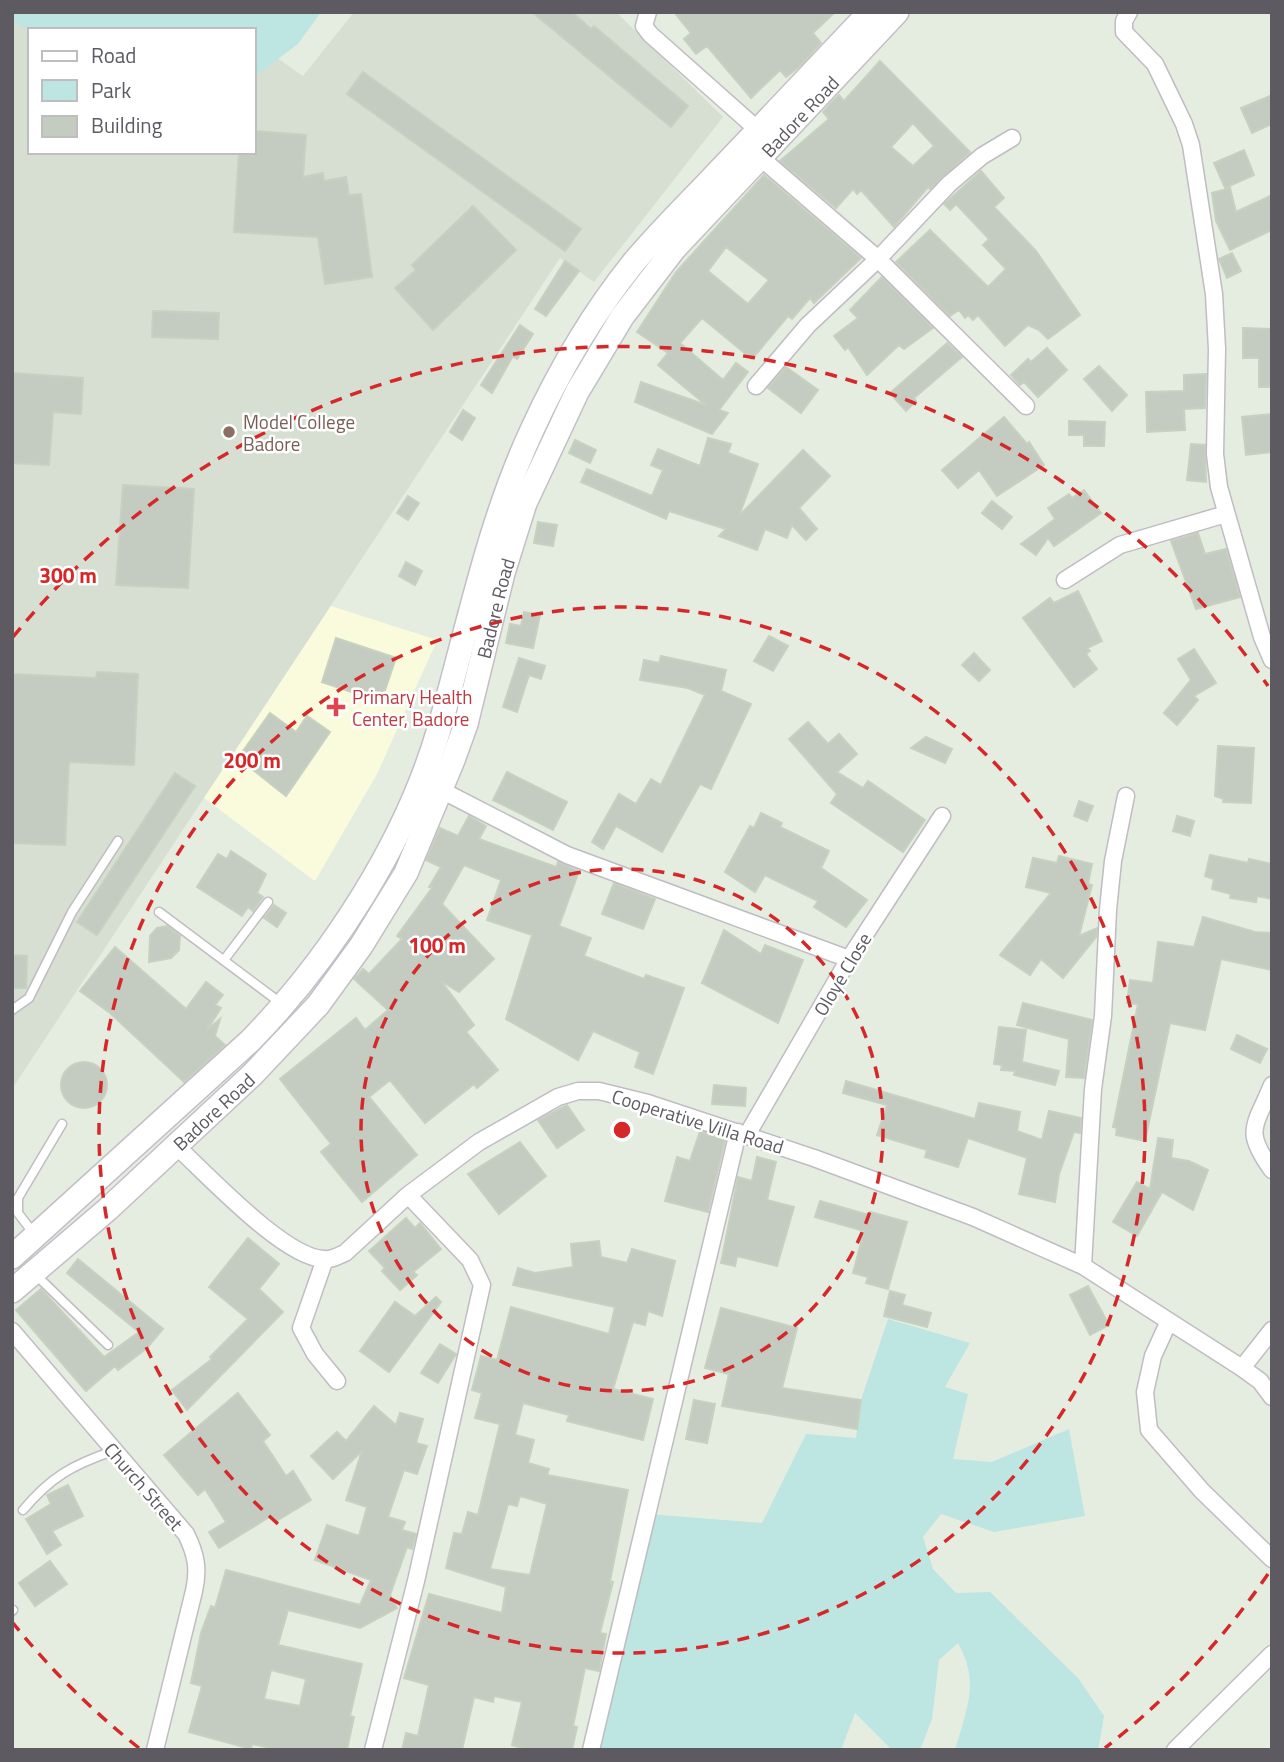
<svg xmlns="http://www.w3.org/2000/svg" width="1284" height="1762" viewBox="0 0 1284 1762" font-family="'Titillium Web',sans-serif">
	<rect width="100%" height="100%" fill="#e5ede1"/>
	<path fill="#d6dfd2" d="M12 12 237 30H30V152H254V42L303 76 354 12H616L723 117 594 282 560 258 12 1089Z"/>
	<path fill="#fafbdc" d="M331 606 434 639 439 636 377 774 315 881 204 798Z"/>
	<path fill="#bde5e2" d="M12 12H321L298 44 254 77V30H30L12 21Z
		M888 1319 970 1343 945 1387 968 1394 953 1459 992 1462 1069 1429 1085 1516 994 1532 941 1514 923 1537 933 1569 956 1593 990 1592 1078 1678 1104 1716 1098 1750H955C967 1708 980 1683 958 1643L939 1660 932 1719 920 1750H892L855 1713 841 1750H593L648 1514 762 1523 806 1434 856 1438 861 1400Z"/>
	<path fill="#c4cbc0" stroke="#c7d1c0" stroke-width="2" fill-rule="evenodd" d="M532 12H572L591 29 594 26 688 106 671 127Z
		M674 12H835L813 33 821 43 799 67 786 77 780 70 751 98 707 46 696 54 684 39 691 33Z
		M880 61 970 152 930 189 928 187 894 227 861 190 857 194 853 189 836 208 780 161 829 119 823 112 832 102 839 95 844 101ZM913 123 934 146 913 166 891 147Z
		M363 72 581 229 565 251 347 94Z
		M1272 95V124L1252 133 1241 108Z
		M254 131 306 135 303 177 323 173 324 181 346 177 349 195 361 194 372 277 325 284 318 237 234 232 239 152H254Z
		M1244 150 1254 175 1225 188 1214 163Z
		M981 171 1004 198 994 207 1036 251 1080 315 1048 339 1039 330 1028 325 1005 346 978 315 973 320 968 315 965 318 959 310 950 316 896 262 930 230 988 287 1006 269 983 245 989 239 956 204 950 210 944 204Z
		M764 175 861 258 814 303 810 298 792 319 788 316 752 359 702 318 680 343 723 380 736 363 748 372 719 410 728 413 712 434 635 402 641 382 706 405 658 365 668 353 637 332 676 272ZM726 247 769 280 748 304 708 271Z
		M1230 188 1236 212 1272 195V230L1230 250 1216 221 1212 193Z
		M473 206 516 250 433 330 395 288 416 270 412 265Z
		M1232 253 1241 271 1227 278 1219 259Z
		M565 261 579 271 546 316 535 309Z
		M882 277 933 328 904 349 899 345 867 375 848 347 845 350 834 336 858 318 850 310Z
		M153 311 219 313 218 339 152 337Z
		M520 325 533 334 517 359 513 356 492 393 481 385Z
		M1243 328 1272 329V387H1259V358H1243Z
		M947 343 962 357 914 398 916 401 906 411 890 393Z
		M1047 348 1067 370 1038 397 1024 382 1020 385 1011 375 1028 359 1031 362Z
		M1099 366 1127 395 1112 411 1084 379Z
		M786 367 818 390 801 413 768 388Z
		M12 373 83 378 81 414 53 412 49 465 12 463Z
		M1206 374 1205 408 1184 409 1185 430 1147 432 1146 392 1184 391V375Z
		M463 410 475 418 462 440 450 432Z
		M1272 414V452L1246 455 1242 417Z
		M1004 417 1027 444 1029 442 1044 465 997 496 979 470 958 488 942 470Z
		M1069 421 1105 422 1104 446H1084V435H1069Z
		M708 438 731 444 728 453 758 464 739 516 803 450 830 476 799 508 817 529 806 540 792 525 787 538 765 529 757 550 719 536 726 529 669 511 666 519 581 482 587 469 652 496 663 470 651 465 658 449 700 466Z
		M575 440 596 450 590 463 569 453Z
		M1191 444 1205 445 1206 482 1187 480Z
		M123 485 194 489 188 588 116 585Z
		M1084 490 1101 513 1054 546 1048 538 1036 555 1021 544 1055 519 1048 508 1069 494 1072 498Z
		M408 496 419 503 408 520 397 513Z
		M992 501 1012 517 1002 529 982 513Z
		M538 522 557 525 553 546 534 543Z
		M1198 533 1205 554 1226 549 1240 597 1196 609 1171 541Z
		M406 562 422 571 415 585 399 576Z
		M1078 591 1102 641 1087 648 1090 651 1086 654 1097 669 1074 687 1023 618 1050 598 1054 603Z
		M524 612 540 615 533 648 506 643 510 624 521 626Z
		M769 636 788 646 773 671 754 661Z
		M336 638 396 658 381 702 322 682Z
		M1194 649 1216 683 1194 696 1198 700 1177 725 1164 713 1191 680 1178 659Z
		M974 653 990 670 979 681 962 665Z
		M661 656 726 670 721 691 751 704 711 789 700 784 662 852 616 826 603 849 592 842 619 794 636 804 651 779 661 785 705 695 688 688 640 680 644 660 659 663Z
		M519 658 545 666 541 679 529 675 517 712 503 707Z
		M97 672 138 674 134 765 69 762 65 845 12 843V674L96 678Z
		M270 713 296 732 307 716 330 732 286 796 238 758Z
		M808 722 828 744 839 734 857 754 837 772 863 788 868 781 925 820 903 852 831 803 837 794 789 739Z
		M926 737 952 749 945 763 911 748Z
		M1218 746 1254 748 1251 803 1223 802 1224 799 1215 796Z
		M507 772 567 802 553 830 493 800Z
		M175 773 195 786 97 935 77 922Z
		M1079 801 1093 806 1087 821 1074 816Z
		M761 813 782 823 780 827 829 851 821 868 867 900 846 927 814 907 818 901 765 875 755 892 725 872 750 826 754 828Z
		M469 816 486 826 479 839 556 867 558 862 579 871 559 926 591 938 584 956 644 979 646 975 684 988 653 1074 635 1067 640 1052 593 1031 578 1060 506 1019 532 935 487 920 501 880 464 865 442 904 494 959 459 992 441 981 474 1025 466 1032 498 1070 477 1088 474 1084 425 1123 390 1080 369 1097 417 1155 362 1202 321 1152 331 1144 280 1079 356 1018 365 1030 388 1010 354 979 363 969 369 974 402 939 397 936 432 888 429 887 441 867 426 860 440 828 458 836Z
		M1177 816 1194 821 1190 836 1173 831Z
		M231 851 266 874 257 893 263 897 253 911 248 907 242 916 197 887 218 854 227 859Z
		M1210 855 1248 863 1249 859 1272 864V899L1257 896 1256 902 1230 898 1231 894 1212 889 1214 879 1205 876Z
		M1059 856 1092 864 1088 884 1092 885 1079 936 1097 928 1096 937 1063 978 1041 959 1030 975 1000 955 1051 893 1026 887 1033 858 1057 863Z
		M614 883 655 899 643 929 602 914Z
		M274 905 286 913 277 927 264 918Z
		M1203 917 1255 932 1272 933V970L1221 959 1205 1030 1170 1023 1145 1141 1116 1135 1117 1128 1113 1127 1138 1004 1127 1003 1130 980 1153 983 1158 942 1194 947Z
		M167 926 180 936 179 950 171 958 149 962 150 936 157 928Z
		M724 930 761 954 765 945 803 960 778 1023 702 983Z
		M115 947 186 1009 206 982 223 995 215 1005 221 1008 207 1030 220 1019 215 1036 225 1045 184 1082 110 1013 80 991Z
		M12 955 27 956 26 988H12Z
		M1023 1003 1092 1020 1084 1078 1066 1077 1069 1039 1017 1025Z
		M999 1027 1026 1030 1022 1062 1059 1071 1055 1085 1014 1075 1015 1071 1001 1070 1002 1065 994 1064Z
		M1237 1035 1267 1049 1260 1063 1231 1049Z
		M61 1085a23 23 0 1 1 46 0a23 23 0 1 1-46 0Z
		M846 1081 975 1119 979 1103 1020 1112 1017 1131 1042 1140 1049 1111 1081 1118 1080 1133 1074 1132 1059 1174 1055 1202 1019 1194 1027 1158 968 1138 958 1167 925 1157 927 1150 877 1135 887 1105 843 1093Z
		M714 1085 746 1088 745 1106 712 1104Z
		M567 1105 584 1130 557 1148 538 1120Z
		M700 1131 725 1140 708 1212 665 1201 677 1157 690 1161Z
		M1158 1138 1173 1140 1171 1158 1189 1161 1208 1170 1193 1210 1162 1192 1137 1236 1113 1222 1137 1182 1150 1189Z
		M520 1142 546 1176 499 1214 468 1174Z
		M757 1157 776 1162 767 1200 794 1207 777 1266 737 1256 735 1266 721 1263 738 1177 752 1181Z
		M820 1201 869 1215 870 1212 907 1222 888 1289 866 1283 868 1277 853 1273 864 1231 815 1217Z
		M406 1218 415 1228 420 1223 441 1249 413 1272 417 1275 400 1290 382 1271 385 1268 369 1251Z
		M248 1238 279 1264 259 1289 283 1312 187 1410 172 1390 212 1359 210 1357 248 1319 209 1287Z
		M599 1241 601 1257 627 1263 632 1249 675 1261 662 1316 648 1311 645 1325 633 1322 613 1389 653 1399 643 1440 567 1421 569 1415 523 1403 515 1435 534 1440 528 1463 549 1469 547 1475 628 1490 610 1581 613 1582 600 1633 606 1634 599 1671 585 1668 573 1726 577 1727 572 1750H529L512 1745 522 1702 494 1696 493 1702 474 1697 462 1750H402L406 1733 418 1736 429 1685 404 1678 429 1594 502 1613 506 1587 446 1568 454 1533 462 1534 468 1512 478 1515 500 1424 475 1418 482 1393 472 1390 481 1356 497 1360 511 1307 609 1334 615 1307 513 1285 518 1268 535 1273 573 1267 571 1244ZM520 1496 547 1504 530 1575 490 1569 508 1504 517 1506Z
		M78 1259 163 1329 147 1348 118 1370 115 1366 86 1391 16 1310 41 1289 104 1357 139 1332 67 1273Z
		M1088 1286 1109 1325 1090 1335 1070 1295Z
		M890 1291 905 1295 902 1305 931 1313 927 1327 884 1316Z
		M436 1297 441 1302 389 1372 360 1351 395 1302 415 1316Z
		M721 1308 797 1328 782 1388 861 1400 857 1429 722 1406 729 1374 705 1368Z
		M440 1344 456 1354 438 1383 421 1373Z
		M238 1393 270 1435 263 1441 286 1476 293 1471 311 1500 275 1522 271 1516 219 1548 209 1532 226 1522 205 1489 198 1495 164 1455Z
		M694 1400 715 1404 707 1443 686 1439Z
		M374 1406 396 1425 400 1413 423 1419 416 1443 427 1446 417 1474 404 1470 388 1517 405 1522 402 1530 416 1534 412 1549 407 1547 390 1595 397 1608 360 1628 288 1610 278 1645 362 1664 350 1716 354 1717 347 1750H281L252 1744 251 1749 189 1732 202 1686 191 1683 201 1633 211 1606 215 1608 226 1570 360 1605 371 1580 315 1560 327 1525 359 1536 367 1507 346 1500 362 1451 333 1479 311 1456 337 1432 346 1441ZM271 1670 306 1679 300 1706 264 1699Z
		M68 1485 83 1516 52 1531 61 1545 47 1554 26 1519 51 1504 47 1495Z
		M50 1561 67 1584 35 1606 19 1583Z"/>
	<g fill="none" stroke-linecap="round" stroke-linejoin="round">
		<defs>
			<path id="lane" d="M159 912 282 1004
				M224 960 268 902
				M12 1010 29 998 72 912 118 841
				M34 1234 18 1213V1198L62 1124
				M36 1275 108 1345
				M23 1510C51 1477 72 1465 113 1451
				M12 1611 13 1610"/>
			<path id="street" d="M648 12 644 26 650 34 758 130
				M1129 12 1124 21V32L1155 64 1184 124 1191 145 1214 294 1217 349 1215 454 1219 487 1262 637 1272 660
				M761 158 878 259 1026 406
				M756 386 808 325 878 259 949 184 982 156 1012 138
				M1065 580 1120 545 1226 514
				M441 790 567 855 849 959
				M1272 1085C1255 1127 1243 1130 1272 1170
				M747 1135 849 959 942 816
				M175 1145C206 1173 284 1258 324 1259 331 1260 338 1256 345 1253L408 1195 479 1142 558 1097 578 1091H599L648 1103 814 1158 973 1217 1083 1266 1242 1368 1260 1381 1272 1397
				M325 1259 301 1328 315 1354 337 1381
				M1083 1266 1093 1089 1103 1016 1108 910 1113 861 1126 796
				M1169 1321 1153 1356 1145 1392 1149 1430 1202 1491 1272 1559
				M12 1331 186 1534C196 1554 199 1569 194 1591L155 1750
				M1242 1368 1272 1330
				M373 1750 416 1581 482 1285 470 1260 408 1195
				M591 1750 738 1132
				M1175 1750 1272 1654"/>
			<g id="secondary">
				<path d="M12 1257 250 1041C332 957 406 842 439 729 468 629 488 524 532 430 559 371 593 313 634 262 660 231 690 202 718 172 769 119 819 66 870 12"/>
				<path id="s1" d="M12 1291 108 1209 252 1075 318 1005 361 946 406 873 453 760 466 724 503 573 525 503 577 392 622 317 674 249 897 12"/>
			</g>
		</defs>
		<use href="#lane" stroke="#c0bcc3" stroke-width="11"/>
		<use href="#street" stroke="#c0bcc3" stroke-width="19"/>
		<use href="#secondary" stroke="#c3bec7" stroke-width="26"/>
		<use href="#lane" stroke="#fff" stroke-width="8"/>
		<use href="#street" stroke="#fff" stroke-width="16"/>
		<use href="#secondary" stroke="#fff" stroke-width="23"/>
	</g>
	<g fill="none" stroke="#d62828" stroke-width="3.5" stroke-dasharray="12 9">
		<circle cx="622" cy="1130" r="261"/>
		<circle cx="622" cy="1130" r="523"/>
		<path d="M1268 1574A784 784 0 0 1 1105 1748M139 1748A784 784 0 0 1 13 1623M13 637A784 784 0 0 1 1268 686"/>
	</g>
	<circle fill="#8d6e63" stroke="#fff" stroke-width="2.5" cx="229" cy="432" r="7"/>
	<path fill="#e0444e" stroke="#fff" stroke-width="2.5" d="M332.5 696.5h7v7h7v7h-7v7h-7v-7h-7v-7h7z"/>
	<g text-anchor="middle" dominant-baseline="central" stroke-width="5" stroke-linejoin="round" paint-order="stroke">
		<g font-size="19" fill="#5e5a62" stroke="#fff">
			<text stroke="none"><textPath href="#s1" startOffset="1446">Badore Road</textPath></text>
			<text stroke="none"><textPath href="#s1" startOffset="858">Badore Road</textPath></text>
			<text transform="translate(842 974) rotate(-59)">Oloye Close</text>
			<text stroke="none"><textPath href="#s1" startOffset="270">Badore Road</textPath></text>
			<text transform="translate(698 1121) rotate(17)">Cooperative Villa Road</text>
			<text transform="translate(144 1486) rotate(49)">Church Street</text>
		</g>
		<g font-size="19" fill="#785e54" stroke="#fff" text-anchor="start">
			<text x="243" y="421">Model College<tspan x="243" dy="22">Badore</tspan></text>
		</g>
		<g font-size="19" fill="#be3a42" stroke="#fff" text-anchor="start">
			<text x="352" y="696">Primary Health<tspan x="352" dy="22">Center, Badore</tspan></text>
		</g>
	</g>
	<circle cx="622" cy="1130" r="10" fill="#d62828" stroke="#fff" stroke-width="3.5"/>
	<g font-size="21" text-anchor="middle" font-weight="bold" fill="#d62828" stroke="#fff" stroke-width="5" stroke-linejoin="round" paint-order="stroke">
		<text x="68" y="583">300 m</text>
		<text x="252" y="768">200 m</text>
		<text x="437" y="953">100 m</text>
	</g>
	<rect width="1284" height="1762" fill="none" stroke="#5e5a62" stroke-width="28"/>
	<rect x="28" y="28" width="228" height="126" fill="#ffffff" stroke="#bfbdc0" stroke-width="2"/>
	<rect x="42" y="51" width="35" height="10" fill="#ffffff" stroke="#bfbdc0" stroke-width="2"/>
	<text x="91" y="63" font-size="21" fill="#5e5a62">Road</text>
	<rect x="42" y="80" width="35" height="21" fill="#bde5e2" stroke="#bfbdc0" stroke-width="2"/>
	<text x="91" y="98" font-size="21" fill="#5e5a62">Park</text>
	<rect x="42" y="116" width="35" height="21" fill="#c4cbc0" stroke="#bfbdc0" stroke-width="2"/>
	<text x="91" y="133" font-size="21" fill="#5e5a62">Building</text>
</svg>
